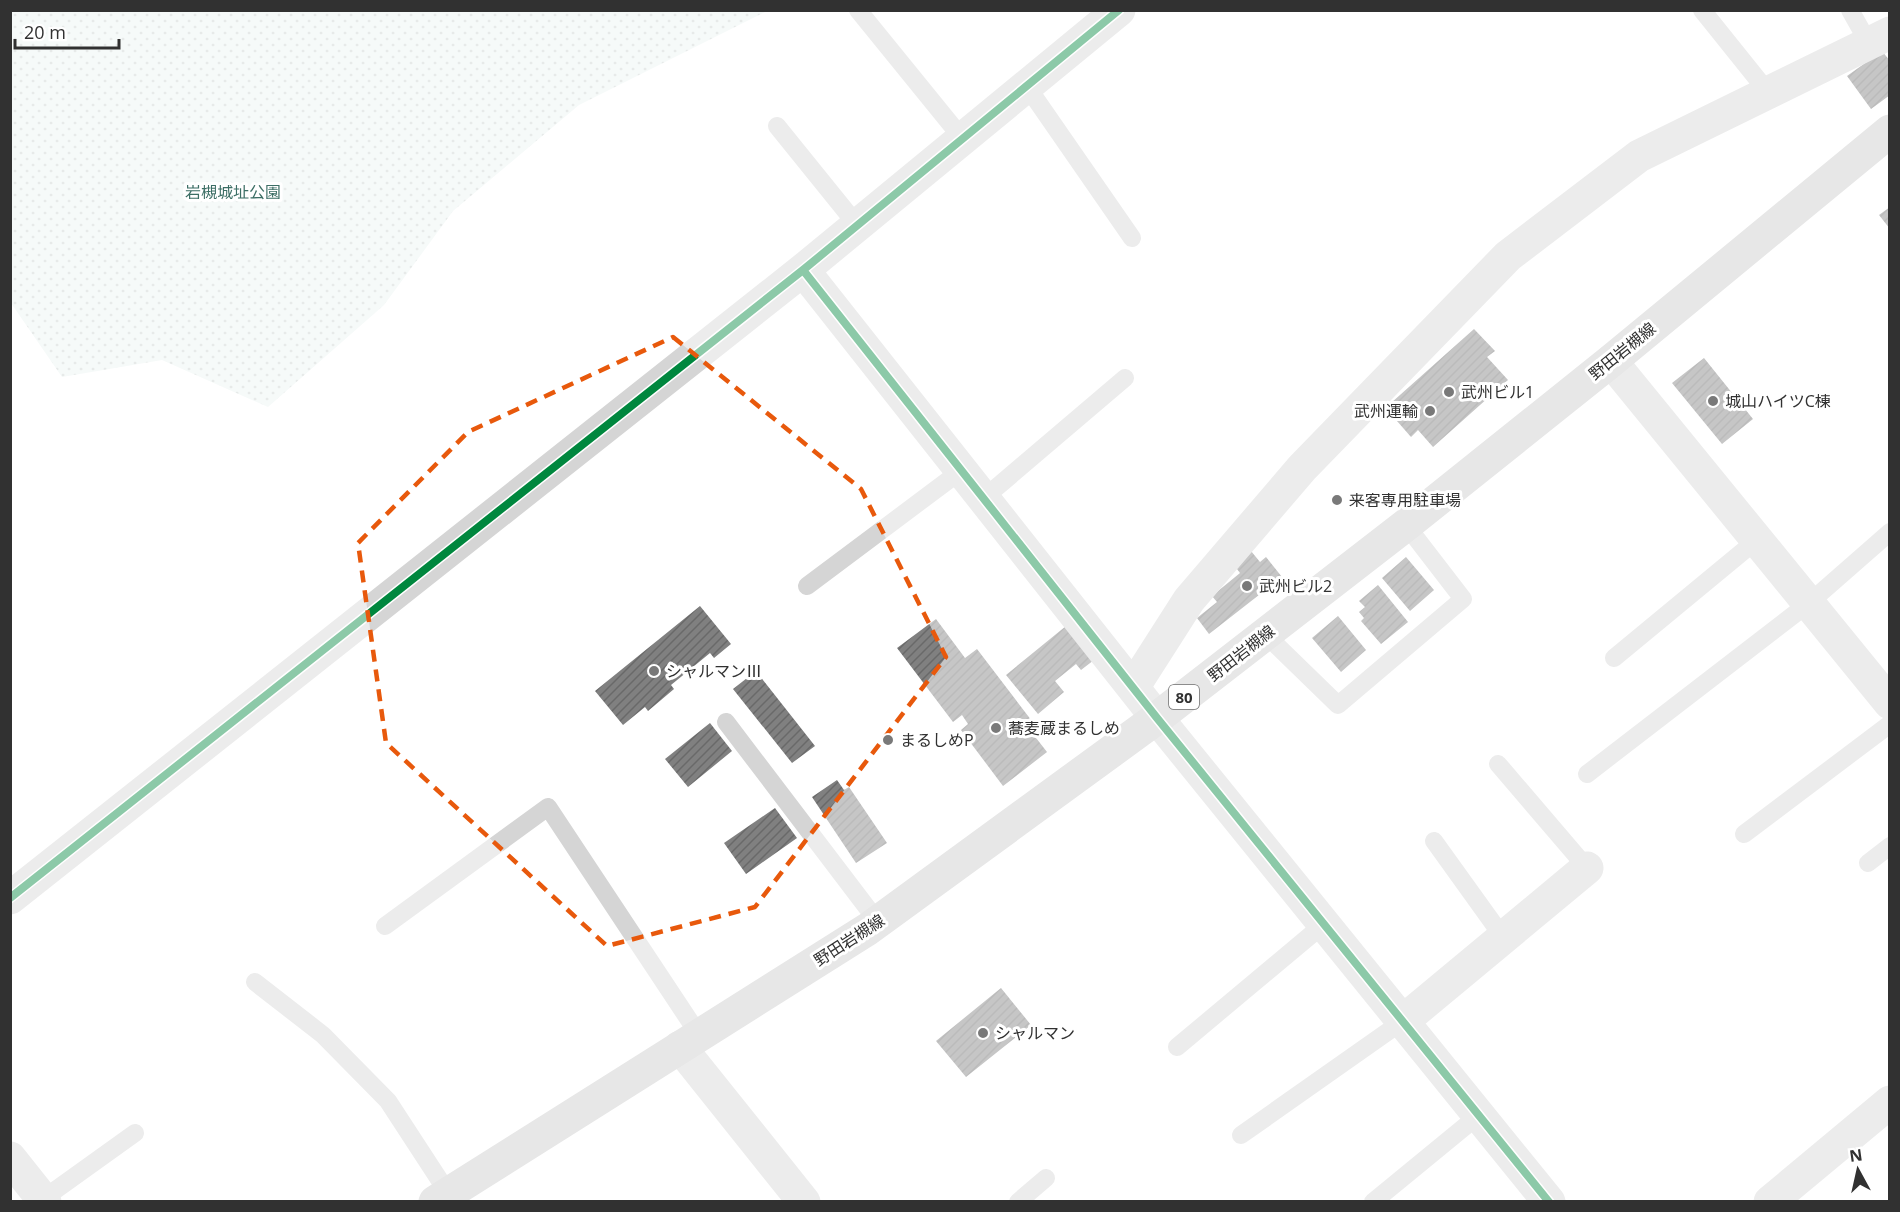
<svg xmlns="http://www.w3.org/2000/svg" width="1900" height="1212" viewBox="0 0 1900 1212" font-family="'Open Sans','Noto Sans JP',sans-serif">
	<defs>
		<pattern id="park-dots" width="8" height="8" patternUnits="userSpaceOnUse" patternTransform="scale(1.5)"><rect width="8" height="8" fill="#eaf3f1"/><path d="M2 2h.1M6 6h.1" fill="none" stroke="#c9d1cf" stroke-width="1.8" stroke-linecap="round"/></pattern>
		<pattern id="building-hatch" width="6" height="6" patternUnits="userSpaceOnUse" patternTransform="scale(1.5)"><rect width="6" height="6" fill="#808080"/><path d="M-1 1l2-2M0 6l6-6M5 7l2-2" fill="none" stroke="#696969"/></pattern>
	</defs>
	<rect width="100%" height="100%" fill="#fff"/>
	<path fill="url(#park-dots)" d="M10 11 11 10 767 11 579 105 453 211 384 305 268 407 162 360 62 377 11 303Z"/>
	<path fill="url(#building-hatch)" d="M1882 51 1890 61V95L1871 109 1847 76Z
		M1890 207V229L1879 215Z
		M1474 329 1495 351 1487 357 1508 380 1433 447 1418 430 1411 437 1397 421 1403 416 1391 403Z
		M1704 358 1753 419 1722 444 1672 383Z
		M1251 551 1260 562 1266 557 1282 577 1209 634 1197 618 1217 602 1212 596 1240 573 1234 565Z
		M1406 557 1434 590 1410 611 1382 578Z
		M1378 585 1408 622 1381 644 1361 621 1364 618 1359 612 1365 607 1359 601Z
		M700 606 731 644 714 658 710 653 671 685 674 689 648 711 645 707 623 725 595 691Z
		M1338 616 1366 650 1341 672 1312 638Z
		M936 619 965 658 977 649 1038 729 1033 734 1047 752 1003 786 961 730 968 724 962 715 953 722 897 648Z
		M1066 626 1094 660 1081 670 1076 664 1055 681 1064 692 1038 714 1006 675Z
		M756 671 815 746 792 763 733 689Z
		M710 723 732 751 688 787 665 759Z
		M837 780 844 790 849 787 887 843 856 863 812 797Z
		M775 808 797 838 746 874 724 843Z
		M1001 988 1031 1025 966 1077 936 1041Z"/>
	<g fill="none" stroke-linecap="round" stroke-linejoin="round">
		<path stroke="#d5d5d5" stroke-width="18" d="M858 10 962 138
			M1702 10 1767 91
			M1850 10 1868 42
			M1026 85 1132 238
			M777 126 857 225
			M984 498 1125 378
			M807 586 962 470
			M1265 634 1338 705 1463 599 1406 525
			M1614 658 1758 539
			M726 722 878 922
			M1498 764 1587 868
			M1587 774 1809 603 1890 532
			M1744 834 1890 724
			M1434 841 1503 937
			M1868 863 1890 846
			M385 926 548 807 699 1035
			M255 982 323 1035 388 1101 448 1193
			M1177 1047 1324 924
			M1241 1135 1403 1021
			M43 1199 135 1133
			M1018 1202 1046 1178
			M1373 1202 1479 1115"/>
		<path stroke="#d5d5d5" stroke-width="33" d="M803 270 1157 718 1549 1202
			M1611 361 1890 703
			M10 898 803 270 1119 10
			M1403 1021 1587 868
			M680 1047 804 1202
			M10 1158 45 1202
			M1770 1202 1890 1102"/>
		<path stroke="#d5d5d5" stroke-width="33" d="M1134 686 1189 600 1302 468 1508 256 1639 156 1890 33"/>
		<path stroke="#c9c9c9" stroke-width="33" d="M435 1202 868 929 1157 718 1406 525 1611 361 1890 131"/>
		<defs>
			<path id="cycleway" d="M803 270 1157 718 1549 1202
				M10 898 803 270 1119 10"/>
		</defs>
		<use href="#cycleway" stroke="#fff" stroke-width="11"/>
		<use href="#cycleway" stroke="#00873e" stroke-width="8"/>
	</g>
	<path d="M0 0H1900V1212H0ZM673 337 861 489 946 657 755 907 607 946 386 743 358 543 468 432Z" fill="#fff" fill-opacity=".55" fill-rule="evenodd"/>
	<path fill="none" stroke="#e8590c" stroke-width="4.5" stroke-dasharray="12 8" stroke-linejoin="round" d="M673 337 861 489 946 657 755 907 607 946 386 743 358 543 468 432Z"/>
	<g fill="#797979" stroke="#fff" stroke-width="2">
		<circle cx="1449" cy="392" r="6"/>
		<circle cx="1713" cy="401" r="6"/>
		<circle cx="1430" cy="411" r="6"/>
		<circle cx="1337" cy="500" r="6"/>
		<circle cx="1247" cy="586" r="6"/>
		<circle cx="654" cy="671" r="6"/>
		<circle cx="996" cy="728" r="6"/>
		<circle cx="888" cy="740" r="6"/>
		<circle cx="983" cy="1033" r="6"/>
	</g>
	<g text-anchor="middle" dominant-baseline="central" stroke-width="6" stroke-linejoin="round" paint-order="stroke">
		<rect fill="#fff" stroke="#6f6f6f" stroke-width="1.5" x="1169" y="685" width="30" height="24" rx="4.5"/>
		<g font-size="15" font-weight="bold" fill="#313131">
			<text x="1184" y="697">80</text>
		</g>
		<g font-size="16" fill="#3c6e65" stroke="#fff">
			<text x="233" y="192">岩槻城址公園</text>
		</g>
		<g font-size="16" fill="#313131" stroke="#fff">
			<text transform="translate(1622 351) rotate(-39)">野田岩槻線</text>
			<text transform="translate(1241 653) rotate(-38)">野田岩槻線</text>
			<text transform="translate(849 940) rotate(-33)">野田岩槻線</text>
		</g>
		<g font-size="16" fill="#313131" stroke="#fff" text-anchor="start">
			<text x="1461" y="392">武州ビル1</text>
			<text x="1725" y="401">城山ハイツC棟</text>
			<text x="1418" y="411" text-anchor="end">武州運輸</text>
			<text x="1349" y="500">来客専用駐車場</text>
			<text x="1259" y="586">武州ビル2</text>
			<text x="666" y="671">シャルマンⅢ</text>
			<text x="1008" y="728">蕎麦蔵まるしめ</text>
			<text x="900" y="740">まるしめP</text>
			<text x="995" y="1033">シャルマン</text>
		</g>
	</g>
	<rect width="1900" height="1212" fill="none" stroke="#313131" stroke-width="24"/>
	<g transform="translate(1858 1170) rotate(352)" stroke="#ffffff" stroke-width="4.5" paint-order="stroke">
	<path d="M0-4.5L10 22L0 15L-10 22Z" fill="#313131"/>
	<text y="-9" font-size="16" font-weight="bold" text-anchor="middle" fill="#313131">N</text>
	</g>
	<path d="M15 39v9h104v-9" fill="none" stroke="#313131" stroke-width="3"/>
	<text x="24" y="39" font-size="18" fill="#313131" stroke="#ffffff" stroke-width="4.5" paint-order="stroke">20 m</text>
</svg>
